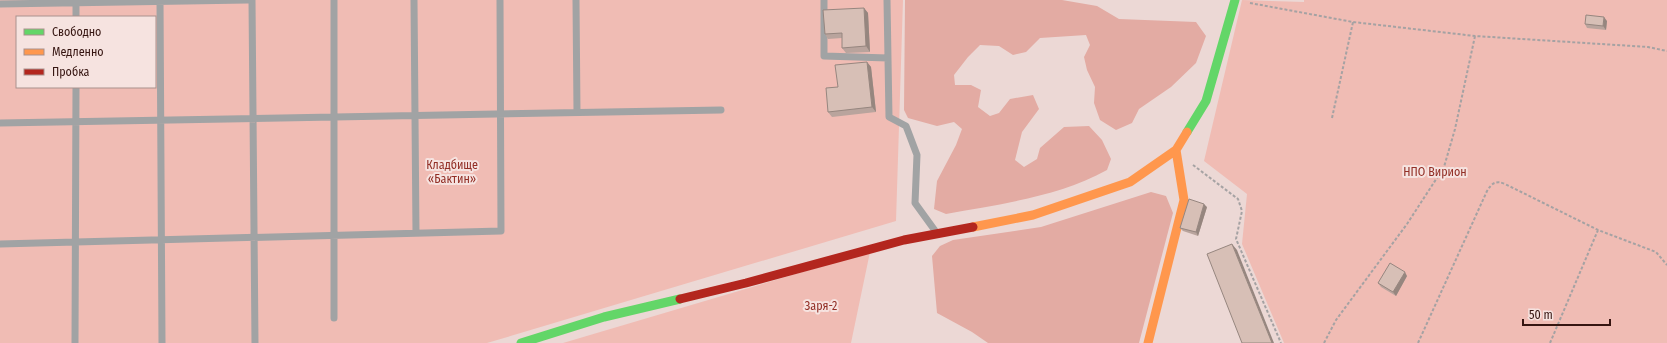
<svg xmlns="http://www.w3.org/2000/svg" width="1667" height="343" viewBox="0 0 1667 343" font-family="'Fira Sans Condensed',sans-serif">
	<rect width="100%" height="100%" fill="#ecd8d5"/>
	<path fill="#f0bcb4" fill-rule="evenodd" d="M0 0H903L896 221 487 343H0ZM17 17H155V87H17Z
		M1242 0 1304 2V0H1667V343H1284L1242 244 1247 194 1204 161Z
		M870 252 851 343H563Z"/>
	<path fill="#e3aba3" d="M905 0H1062L1097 6 1119 19 1196 22 1206 36 1196 63 1171 87 1139 109 1132 123 1116 130 1100 120 1094 103 1095 87 1087 70 1084 57 1090 45 1086 35 1040 38 1026 52 1013 55 999 46 980 45 968 57 954 75 955 85H971L981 90 978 107 990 116 999 113 1010 99 1033 95 1039 109 1022 132 1015 160 1024 167 1037 159 1040 148 1064 127 1089 126 1102 140 1111 159 1107 170C1058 197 1000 204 946 214L934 209 937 181 956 145 962 129 954 122 937 126 908 118 904 110Z
		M1151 192 1166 196 1173 213 1139 343H988L972 332 937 313 932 256 940 246 953 240 1041 227Z"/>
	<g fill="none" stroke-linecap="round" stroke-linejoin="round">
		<path stroke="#a5a2a3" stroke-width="2" stroke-dasharray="3 2" stroke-linecap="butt" d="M1250 3 1353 22 1475 36 1648 47 1667 51
			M1332 118 1353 22
			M1193 165 1238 199 1242 211 1236 239 1281 343
			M1324 343 1336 320 1407 224 1444 167 1455 129 1475 36
			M1418 343 1487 191C1492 183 1496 180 1505 184L1598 230 1656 252 1667 265
			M1550 343 1598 230"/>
		<path stroke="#a1a3a4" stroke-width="7" d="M160 0 162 343
			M252 0 255 343
			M334 0V318
			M414 0 416 233
			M576 0 577 112
			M824 0V56L888 58
			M887 0 889 117 906 126 917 155 915 203 936 232
			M0 4 248 0
			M76 17V0
			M0 123 721 110
			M0 244 501 231 500 0
			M75 343 76 87"/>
		<path stroke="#63d668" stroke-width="9" d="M1187 132 1206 101 1235 0
			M521 343 604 317 680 299"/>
		<path stroke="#ff974d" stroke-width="9" d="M973 227 1033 215 1130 182 1176 150 1187 132
			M1148 343 1184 200 1176 150"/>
		<path stroke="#b3261e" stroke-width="9" d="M680 299 746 283 904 240 973 227"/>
	</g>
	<path fill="#b9a49d" d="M864 8 868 13 870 52 846 53 842 48V38L828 39 825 34Z
		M1607 21 1606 30 1587 28 1585 24Z
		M867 62 871 67 876 112 832 117 828 112 838 87Z
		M1207 207 1198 236 1183 231 1180 228Z
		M1407 276 1396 296 1381 287 1378 283Z"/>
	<path fill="#96867f" d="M864 8 868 13 870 52 866 46Z
		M1604 17 1607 21 1606 30 1603 26Z
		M867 62 871 67 876 112 872 107Z
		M1204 204 1207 207 1198 236 1196 232Z
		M1232 244 1237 250 1274 343H1272Z
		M1405 272 1407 276 1396 296 1393 292Z"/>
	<path fill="#d7bfb6" stroke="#96867f" d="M864 8 866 46 842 48V33L825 34 823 10Z
		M1586 15 1604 17 1603 26 1585 24Z
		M867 62 872 107 828 112 826 88 838 87 835 65Z
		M1189 199 1204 204 1196 232 1180 228Z
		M1232 244 1272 343H1242L1207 254Z
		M1390 263 1405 272 1393 292 1378 283Z"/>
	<g text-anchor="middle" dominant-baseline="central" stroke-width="4" stroke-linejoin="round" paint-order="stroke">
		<g font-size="12" fill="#922e25" stroke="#f6e3e0">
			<text x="452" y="165">Кладбище<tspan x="452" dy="14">«Бактин»</tspan></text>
			<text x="1435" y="172">НПО Вирион</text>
			<text x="821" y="306">Заря-2</text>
		</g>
	</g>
	<rect x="16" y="16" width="140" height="72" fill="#f6e3e0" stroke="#a9918d"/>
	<rect x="24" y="29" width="20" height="6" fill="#63d668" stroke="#a9918d"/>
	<text x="52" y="36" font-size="12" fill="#361511">Свободно</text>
	<rect x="24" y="49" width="20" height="6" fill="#ff974d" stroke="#a9918d"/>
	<text x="52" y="56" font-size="12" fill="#361511">Медленно</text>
	<rect x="24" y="69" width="20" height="6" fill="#b3261e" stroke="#a9918d"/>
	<text x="52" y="76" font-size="12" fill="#361511">Пробка</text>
	<path d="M1523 319v6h87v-6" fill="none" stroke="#361511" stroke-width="2"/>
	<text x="1529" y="319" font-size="12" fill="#361511" stroke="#f6e3e0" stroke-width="3" paint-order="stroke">50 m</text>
</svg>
